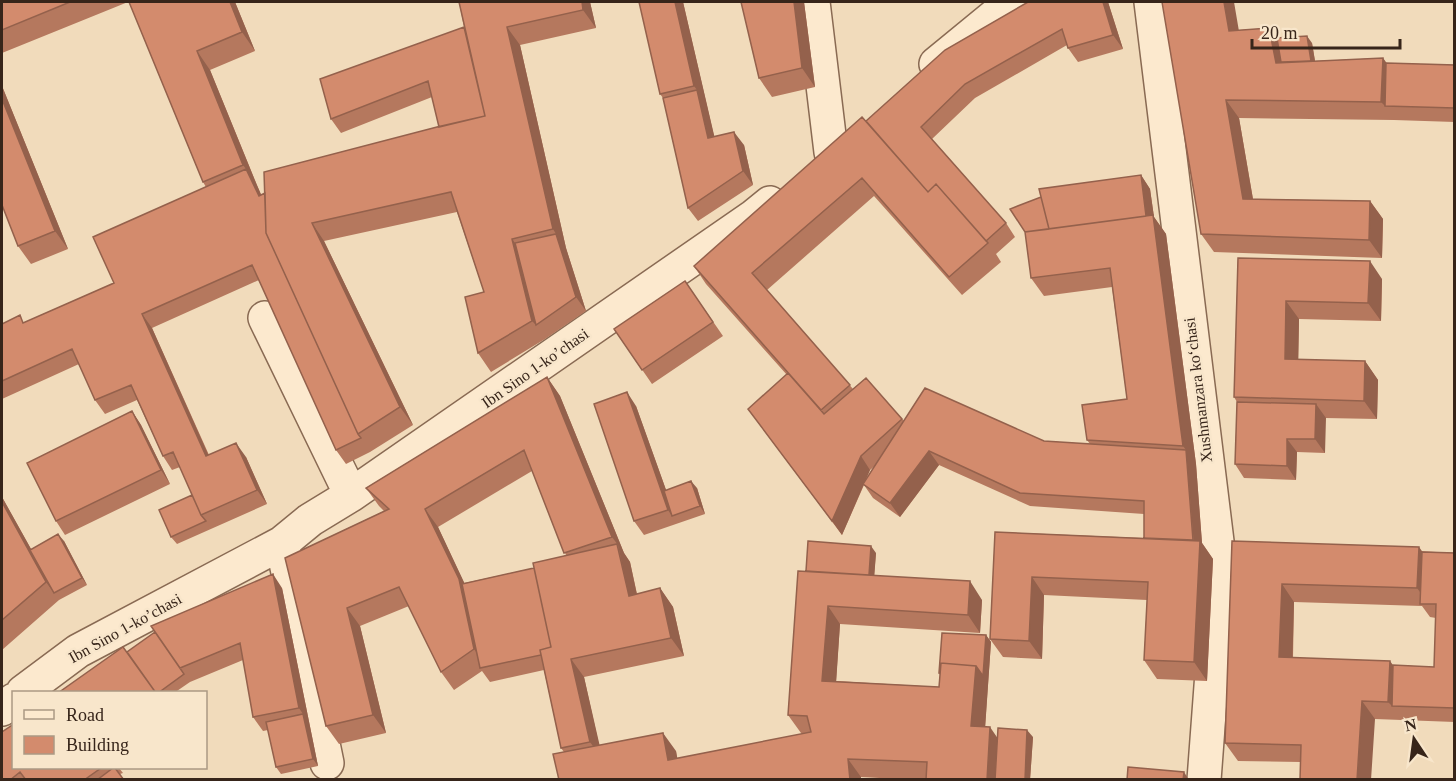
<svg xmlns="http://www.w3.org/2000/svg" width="1456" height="781" viewBox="0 0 1456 781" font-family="Georgia,serif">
	<rect width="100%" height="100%" fill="#f1dbbb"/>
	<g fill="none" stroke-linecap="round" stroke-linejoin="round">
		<defs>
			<path id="minor" d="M813 2 831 152
				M1151 2 1220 566 1204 780
				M936 64 1003 9 1018 2
				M265 318 351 495
				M282 543 327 763
				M23 692 78 651 282 543 310 520 351 495 754 216 770 203
				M2 709 14 700"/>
		</defs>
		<use href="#minor" stroke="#896a53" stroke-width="36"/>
		<use href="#minor" stroke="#fce9ce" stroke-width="33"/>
	</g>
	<path fill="#b5785e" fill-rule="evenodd" d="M2 2H128L2 53Z
		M129 2H235L255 51 210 70 261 195 439 127 432 97 341 133 331 119 464 27 459 2H590L596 28 520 45 566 248 586 311 545 339 491 372 478 353 484 292 457 212 324 241 413 425 370 452 346 464 336 450 259 280 152 328 209 455 246 457 267 504 177 544 171 537 192 495 180 467 172 470 163 456 137 400 105 414 95 400 79 364 2 399V324L25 322 114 283 206 187 203 182Z
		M683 2 714 136 744 145 753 185 698 221 688 208 663 98 660 94Z
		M741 2H804L815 87 772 97 759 78Z
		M1028 2H1108L1123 49 1078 62 1068 48 1067 45 975 98 932 139 1006 223 1015 237 996 254 1001 262 962 295 874 196 767 290 853 389 866 378 904 421 1044 441 1090 444 1087 440 1127 399 1112 287 1044 296 1031 278 1141 175 1150 189 1154 217 1166 234 1196 464 1202 543 1213 559 1207 681 1157 679 1144 660 1147 600 1044 595 1042 659 1003 657 990 639 995 532 1144 538V514L1030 506 939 465 900 517 873 498 864 485 842 535 748 409 787 375 706 284 694 266 866 121ZM876 465 865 481 870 470Z
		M1269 28 1277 38 1312 43 1315 61 1383 58 1386 63 1455 65V122L1394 120 1239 118 1253 199 1370 201 1383 219 1382 258 1214 252 1201 234 1239 30Z
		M2 86 68 249 31 264 18 246 2 205Z
		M1238 258 1382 279 1381 321 1299 319 1298 360 1365 361 1378 380 1377 419 1325 418V453L1297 452 1296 480 1244 478 1235 464 1237 402 1234 397Z
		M685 281 723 336 652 384 614 329Z
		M547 377 560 396 624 553 630 562 637 594 660 588 673 607 684 656 584 677 599 745 676 751 677 759 807 733H801L788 715 806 571 876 553 874 576 982 600 980 633 840 624 836 681 939 687 940 675 939 673 986 635 991 642 985 727 998 739 1033 737 1030 780H916L861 777 564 752 561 748 544 670 490 682 482 671 454 690 441 672 409 606 360 626 386 733 339 744 326 726 285 558 384 511 379 506 366 488ZM532 471 566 555 534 568 464 583 438 527Z
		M636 406 666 490 697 488 705 514 644 535 634 521Z
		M132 411 141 425 170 484 65 535 56 521Z
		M2 497 31 549 64 541 87 585 59 600 2 650Z
		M1232 541 1455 553V722L1375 719 1301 762 1238 761 1225 743ZM1294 602 1422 606 1430 617 1436 618 1434 667 1393 665 1293 658Z
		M282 588 318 766 281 774 276 767 268 730 263 731 253 717 243 660 190 682 189 681 190 682 174 693H58L127 652Z
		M14 768H119L123 773 120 774 124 780H2Z"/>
	<path fill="#94614c" d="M230 2H235L255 51 242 32Z
		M582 2H590L596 28 583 10Z
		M675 2H683L718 152 708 138 697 90 694 86Z
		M794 2H804L815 87 802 68Z
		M1103 2H1108L1123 49 1113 35Z
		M1224 2H1234L1242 49 1229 31Z
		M507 27 520 45 566 248 586 311 576 297 556 234 553 229Z
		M1269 28 1282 46 1287 73 1276 63Z
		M1307 36 1312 43 1318 79 1313 72Z
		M197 51 210 70 256 183 268 210 259 196 246 169 243 165Z
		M1383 58 1396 76 1385 106 1381 102Z
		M2 86 68 249 55 231 2 99Z
		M1226 100 1239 118 1256 217 1243 199Z
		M734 132 744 145 753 185 743 171Z
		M1141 175 1150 189 1154 217 1166 234 1196 464 1202 543 1213 559 1207 681 1194 662V545L1186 450 1183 446 1147 221Z
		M1370 201 1383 219 1382 258 1369 240Z
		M312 223 324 241 413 425 400 407Z
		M512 239 525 257 536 325 532 321Z
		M1370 261 1382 279 1381 321 1368 303Z
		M1286 301 1299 319 1298 378 1285 359Z
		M142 314 152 328 215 470 206 456Z
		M1365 361 1378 380 1377 419 1364 401Z
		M547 377 560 396 624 553 630 562 641 614 629 596 618 545 612 537Z
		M627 392 636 406 675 515 672 516 668 510Z
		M1316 404 1326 418 1325 453 1315 439Z
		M132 411 141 425 170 484 161 470Z
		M1287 439 1297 452 1296 480 1287 466Z
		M236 443 246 457 267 504 257 490Z
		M929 451 939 465 900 517 890 503Z
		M861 456 870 470 842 535 832 521Z
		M691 481 697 488 705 514 700 506Z
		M2 497 55 592 54 593 46 582 2 502Z
		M425 509 438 527 471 597 487 667 474 649Z
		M58 534 64 541 87 585 82 578Z
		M871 546 876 553 873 593 868 585Z
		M1419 547 1432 565 1429 604 1417 588Z
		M273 574 282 588 318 766 313 759 303 714 299 708Z
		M1032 577 1044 595 1042 659 1029 641Z
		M970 581 982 600 980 633 968 615Z
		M1282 584 1294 602 1292 675 1279 657Z
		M660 588 673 607 684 656 671 638Z
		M828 606 840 624 835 699 822 681Z
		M347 608 360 626 386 733 373 715Z
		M986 635 991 642 984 744 971 726 976 666Z
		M571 659 584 677 603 760 590 742Z
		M1390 661 1403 679 1392 706 1388 702Z
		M1362 701 1375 719 1371 780H1357Z
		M990 727 1003 746 1001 780H987Z
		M1027 730 1033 737 1030 780H1025Z
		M663 733 676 751 681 778 668 760Z
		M848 759 861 777V780H850Z
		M1184 772 1189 780H1183Z"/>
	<path fill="#d38b6d" stroke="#94614c" stroke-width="1.5" d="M2 2H70L2 30Z
		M129 2H230L242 32 197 51 243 165 203 182Z
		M459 2H582L583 10 507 27 553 229 512 239 532 321 478 353 465 297 484 292 451 192 312 223 400 407 358 434 266 233 264 172 437 127 485 116Z
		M639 2H675L694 86 660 94Z
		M741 2H794L802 68 759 78Z
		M1028 2H1103L1113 35 1068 48 1062 29 965 84 921 127 1006 223 986 241 936 184 928 192 866 121 945 50Z
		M1162 2H1224L1229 31 1269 28 1276 63 1383 58 1381 102 1226 100 1243 199 1370 201 1369 240 1201 234Z
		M464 27 485 116 439 127 428 81 331 119 320 79Z
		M1307 36 1311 61 1281 62 1277 38Z
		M1386 63 1455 65V108L1385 106Z
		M697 90 708 138 734 132 743 171 688 208 663 98Z
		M2 99 55 231 18 246 2 205Z
		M862 117 928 192 936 184 988 243 949 277 862 178 752 273 850 385 821 410 694 266Z
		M246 169 259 196 265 193 266 233 358 434 361 438 336 450 252 265 142 314 206 456 236 443 257 490 201 515 173 452 163 456 131 385 95 400 72 349 2 381V324L20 315 23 323 114 283 93 237Z
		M1141 175 1146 216 1049 229 1039 189Z
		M1041 197 1049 229 1025 232 1010 209Z
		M1153 215 1183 446 1087 440 1082 405 1127 399 1110 268 1031 278 1025 232Z
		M556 234 576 297 536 325 515 243Z
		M1238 258 1370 261 1368 303 1286 301 1285 359 1365 361 1364 401 1234 397Z
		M685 281 713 322 642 370 614 329Z
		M788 373 824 414 866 378 902 419 861 456 832 521 748 409Z
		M547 377 612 537 564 553 524 450 425 509 459 579 474 649 441 672 399 587 347 608 373 715 326 726 285 558 389 509 366 488Z
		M925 388 1044 441 1186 450 1193 540 1144 538V501L1020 493 929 451 890 503 863 484Z
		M627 392 668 510 634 521 594 404Z
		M1237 402 1316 404 1315 439H1287V466L1235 464Z
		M132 411 161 470 56 521 27 463Z
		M691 481 700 506 672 516 664 491Z
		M192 495 201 515 206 521 171 537 159 510Z
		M2 502 46 582 2 620Z
		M995 532 1200 541 1194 662 1144 660 1148 582 1032 577 1029 641 990 639Z
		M58 534 82 578 54 593 30 550Z
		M808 541 871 546 869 575 806 571Z
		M1232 541 1419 547 1417 588 1282 584 1279 657 1390 661 1388 702 1362 701 1357 780H1300L1301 745 1225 743Z
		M617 544 629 596 660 588 671 638 571 659 590 742 561 748 540 650 551 647 533 563Z
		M1422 552 1455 553V708L1392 706 1393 665 1434 667 1436 604H1420Z
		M534 568 551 647 540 650 541 655 480 668 462 584Z
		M798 571 970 581 968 615 828 606 822 681 939 687 941 663 976 666 971 726 990 727 987 780H926L927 762 848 759 850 780H559L553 754 663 733 668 760 811 732 807 716 788 715Z
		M273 574 299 708 253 717 240 643 180 668 151 626Z
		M155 632 184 674 158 693H156L127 652Z
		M942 633 986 635 983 676 976 666 941 663 940 673H939Z
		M123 647 156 693H58Z
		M303 714 313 759 276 767 266 722Z
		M14 724V768H101L84 780H26L20 772 10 780H2V732Z
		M998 728 1027 730 1025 780H995Z
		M1128 767 1184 772 1183 780H1127Z
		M113 768H115L124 780H97Z"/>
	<g text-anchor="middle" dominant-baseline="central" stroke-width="5" stroke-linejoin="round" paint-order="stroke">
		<g font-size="16" fill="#37251a" stroke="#f8e6cb">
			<text transform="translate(535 368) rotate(-35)">Ibn Sino 1-koʼchasi</text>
			<text transform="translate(1198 390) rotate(-97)">Xushmanzara koʻchasi</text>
			<text transform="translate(125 628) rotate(-29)">Ibn Sino 1-koʼchasi</text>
		</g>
	</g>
	<rect width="1456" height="781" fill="none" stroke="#37251a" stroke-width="6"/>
	<rect x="12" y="691" width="195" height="78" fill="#f8e6cb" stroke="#ab9984" stroke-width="1.5"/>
	<rect x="24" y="710" width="30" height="9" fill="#fce9ce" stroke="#ab9984" stroke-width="1.5"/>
	<text x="66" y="721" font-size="18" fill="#37251a">Road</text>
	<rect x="24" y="736" width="30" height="18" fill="#d38b6d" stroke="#ab9984" stroke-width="1.5"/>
	<text x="66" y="751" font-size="18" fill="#37251a">Building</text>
	<g transform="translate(1414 739) rotate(347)" stroke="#f8e6cb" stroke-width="4.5" paint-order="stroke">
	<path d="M0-4.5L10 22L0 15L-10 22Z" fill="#37251a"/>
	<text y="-9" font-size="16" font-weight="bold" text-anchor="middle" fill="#37251a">N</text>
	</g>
	<path d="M1252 39v9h148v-9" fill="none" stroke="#37251a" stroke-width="3"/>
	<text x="1261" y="39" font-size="18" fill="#37251a" stroke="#f8e6cb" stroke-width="4.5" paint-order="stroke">20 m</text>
</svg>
